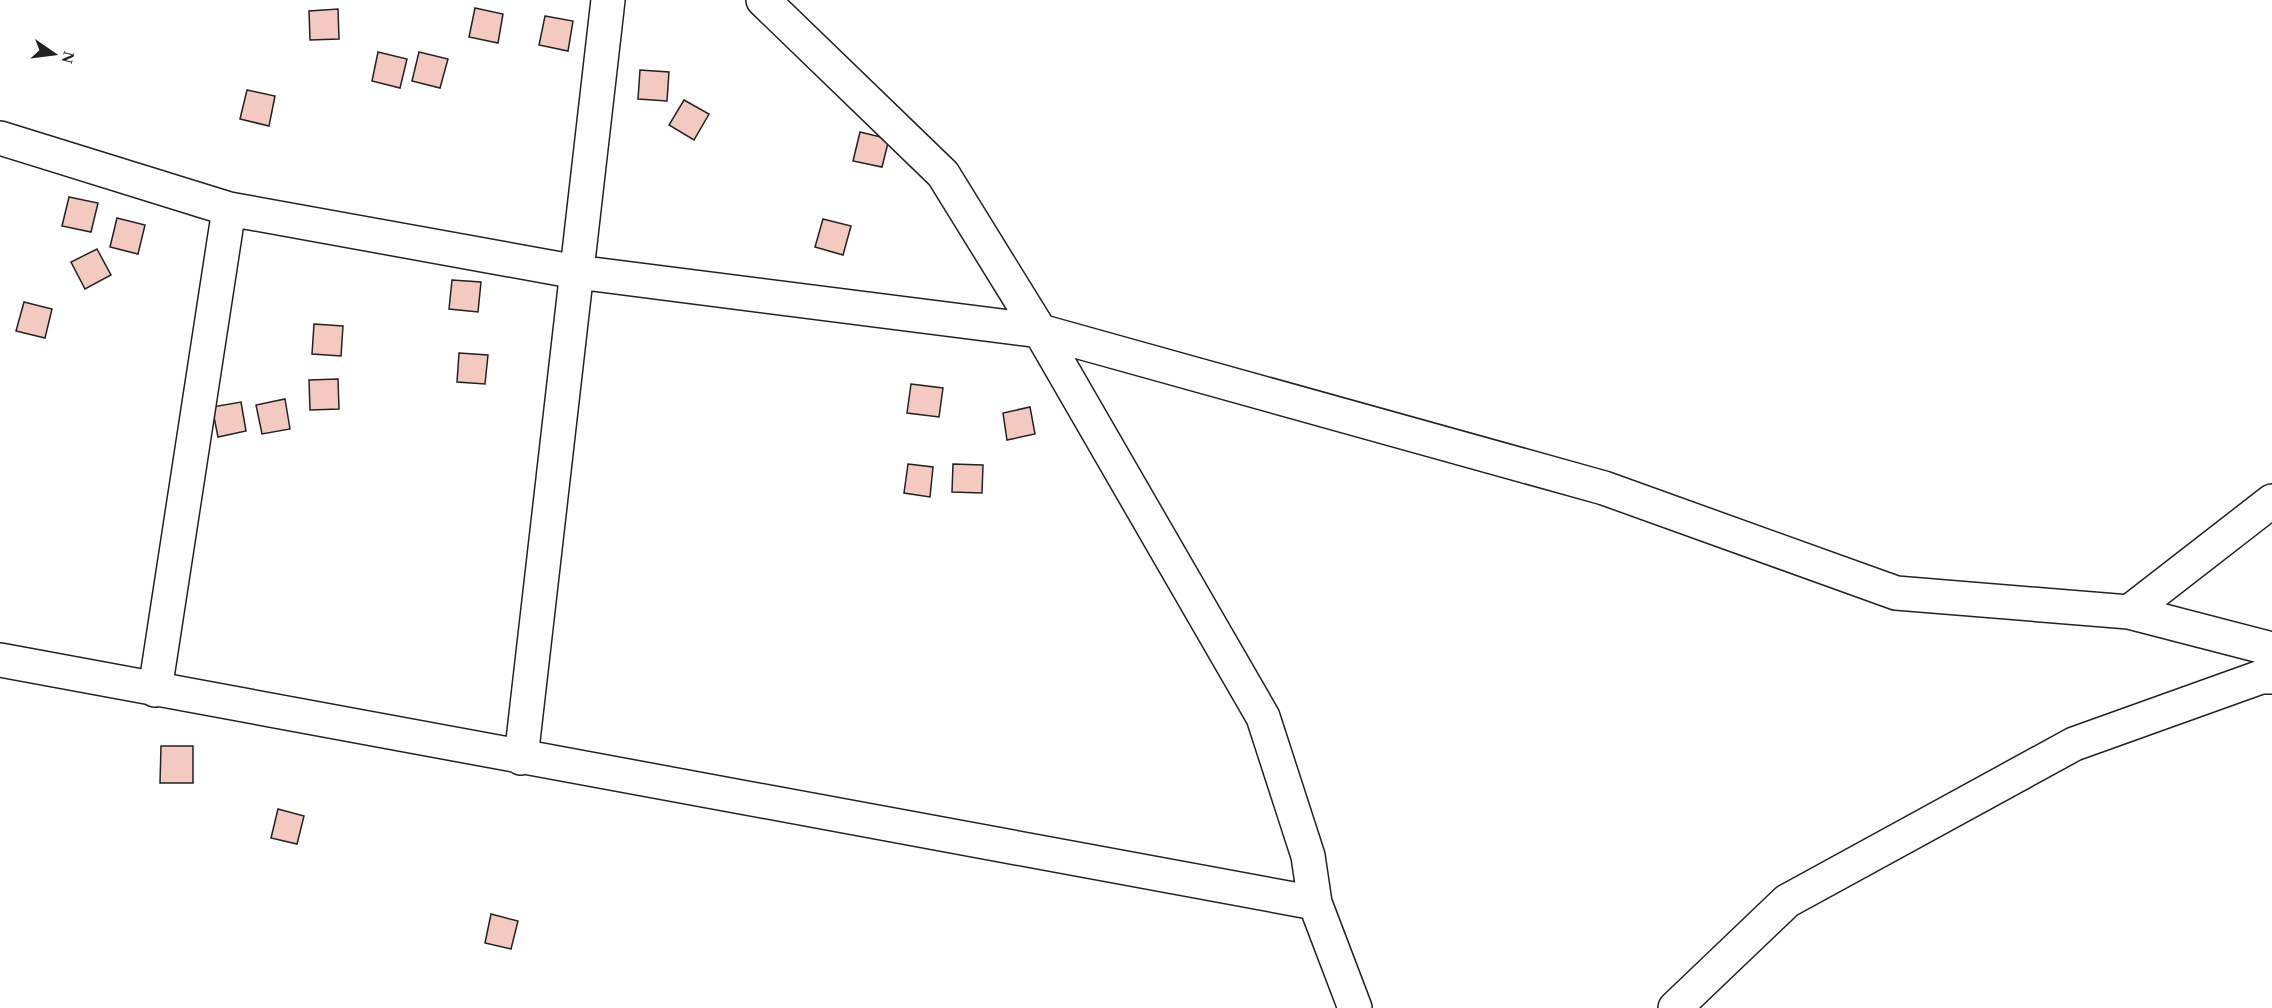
<svg xmlns="http://www.w3.org/2000/svg" width="2272" height="1008" viewBox="0 0 2272 1008" font-family="'Times New Roman',serif">
	<rect width="100%" height="100%" fill="#fff"/>
	<path fill="#f3c9c0" stroke="#222" stroke-width="1.5" d="M475 8 503 14 498 43 469 37Z
		M338 9 339 39 310 40 309 11Z
		M545 16 573 21 568 51 539 45Z
		M378 52 407 59 400 88 372 81Z
		M419 52 448 59 440 88 412 81Z
		M640 70 669 72 667 101 638 99Z
		M247 90 275 96 269 126 240 119Z
		M684 100 709 114 694 140 669 125Z
		M860 132 889 139 882 167 853 161Z
		M69 197 98 203 91 232 62 226Z
		M117 218 145 225 138 254 110 247Z
		M823 219 851 226 843 255 815 247Z
		M97 249 111 275 85 289 71 262Z
		M452 280 481 282 478 312 449 309Z
		M24 302 52 309 45 338 16 331Z
		M314 324 343 326 341 356 312 354Z
		M459 353 488 355 485 384 457 382Z
		M338 379 339 409 310 410 309 380Z
		M911 384 943 388 939 417 907 413Z
		M285 399 290 429 262 434 256 405Z
		M241 402 246 431 218 437 212 407Z
		M1030 407 1035 434 1007 440 1003 413Z
		M908 464 933 467 930 497 904 493Z
		M953 464 983 465 982 493 952 492Z
		M161 746H193V783H160Z
		M278 809 304 816 297 844 271 838Z
		M491 914 518 921 511 949 485 943Z"/>
	<g fill="none" stroke-linecap="round" stroke-linejoin="round">
		<defs>
			<path id="minor" d="M763 0 943 174 1040 331 1263 717 1308 856 1315 903 1355 1008
				M0 138 229 209 577 272 1040 331 1604 488 1896 593 2129 612 2272 501
				M2129 612 2272 649
				M0 660 1315 903
				M155 690 229 209
				M521 758 608 0
				M1675 1008 1787 901 2074 744 2261 677H2272"/>
		</defs>
		<use href="#minor" stroke="#222" stroke-width="36"/>
		<use href="#minor" stroke="#fff" stroke-width="33"/>
	</g>
	<g transform="translate(54 54) rotate(104)" stroke="#ffffff" stroke-width="4.5" paint-order="stroke">
	<path d="M0-4.5L10 22L0 15L-10 22Z" fill="#222222"/>
	<text y="-9" font-size="16" font-weight="bold" text-anchor="middle" fill="#222222">N</text>
	</g>
</svg>
